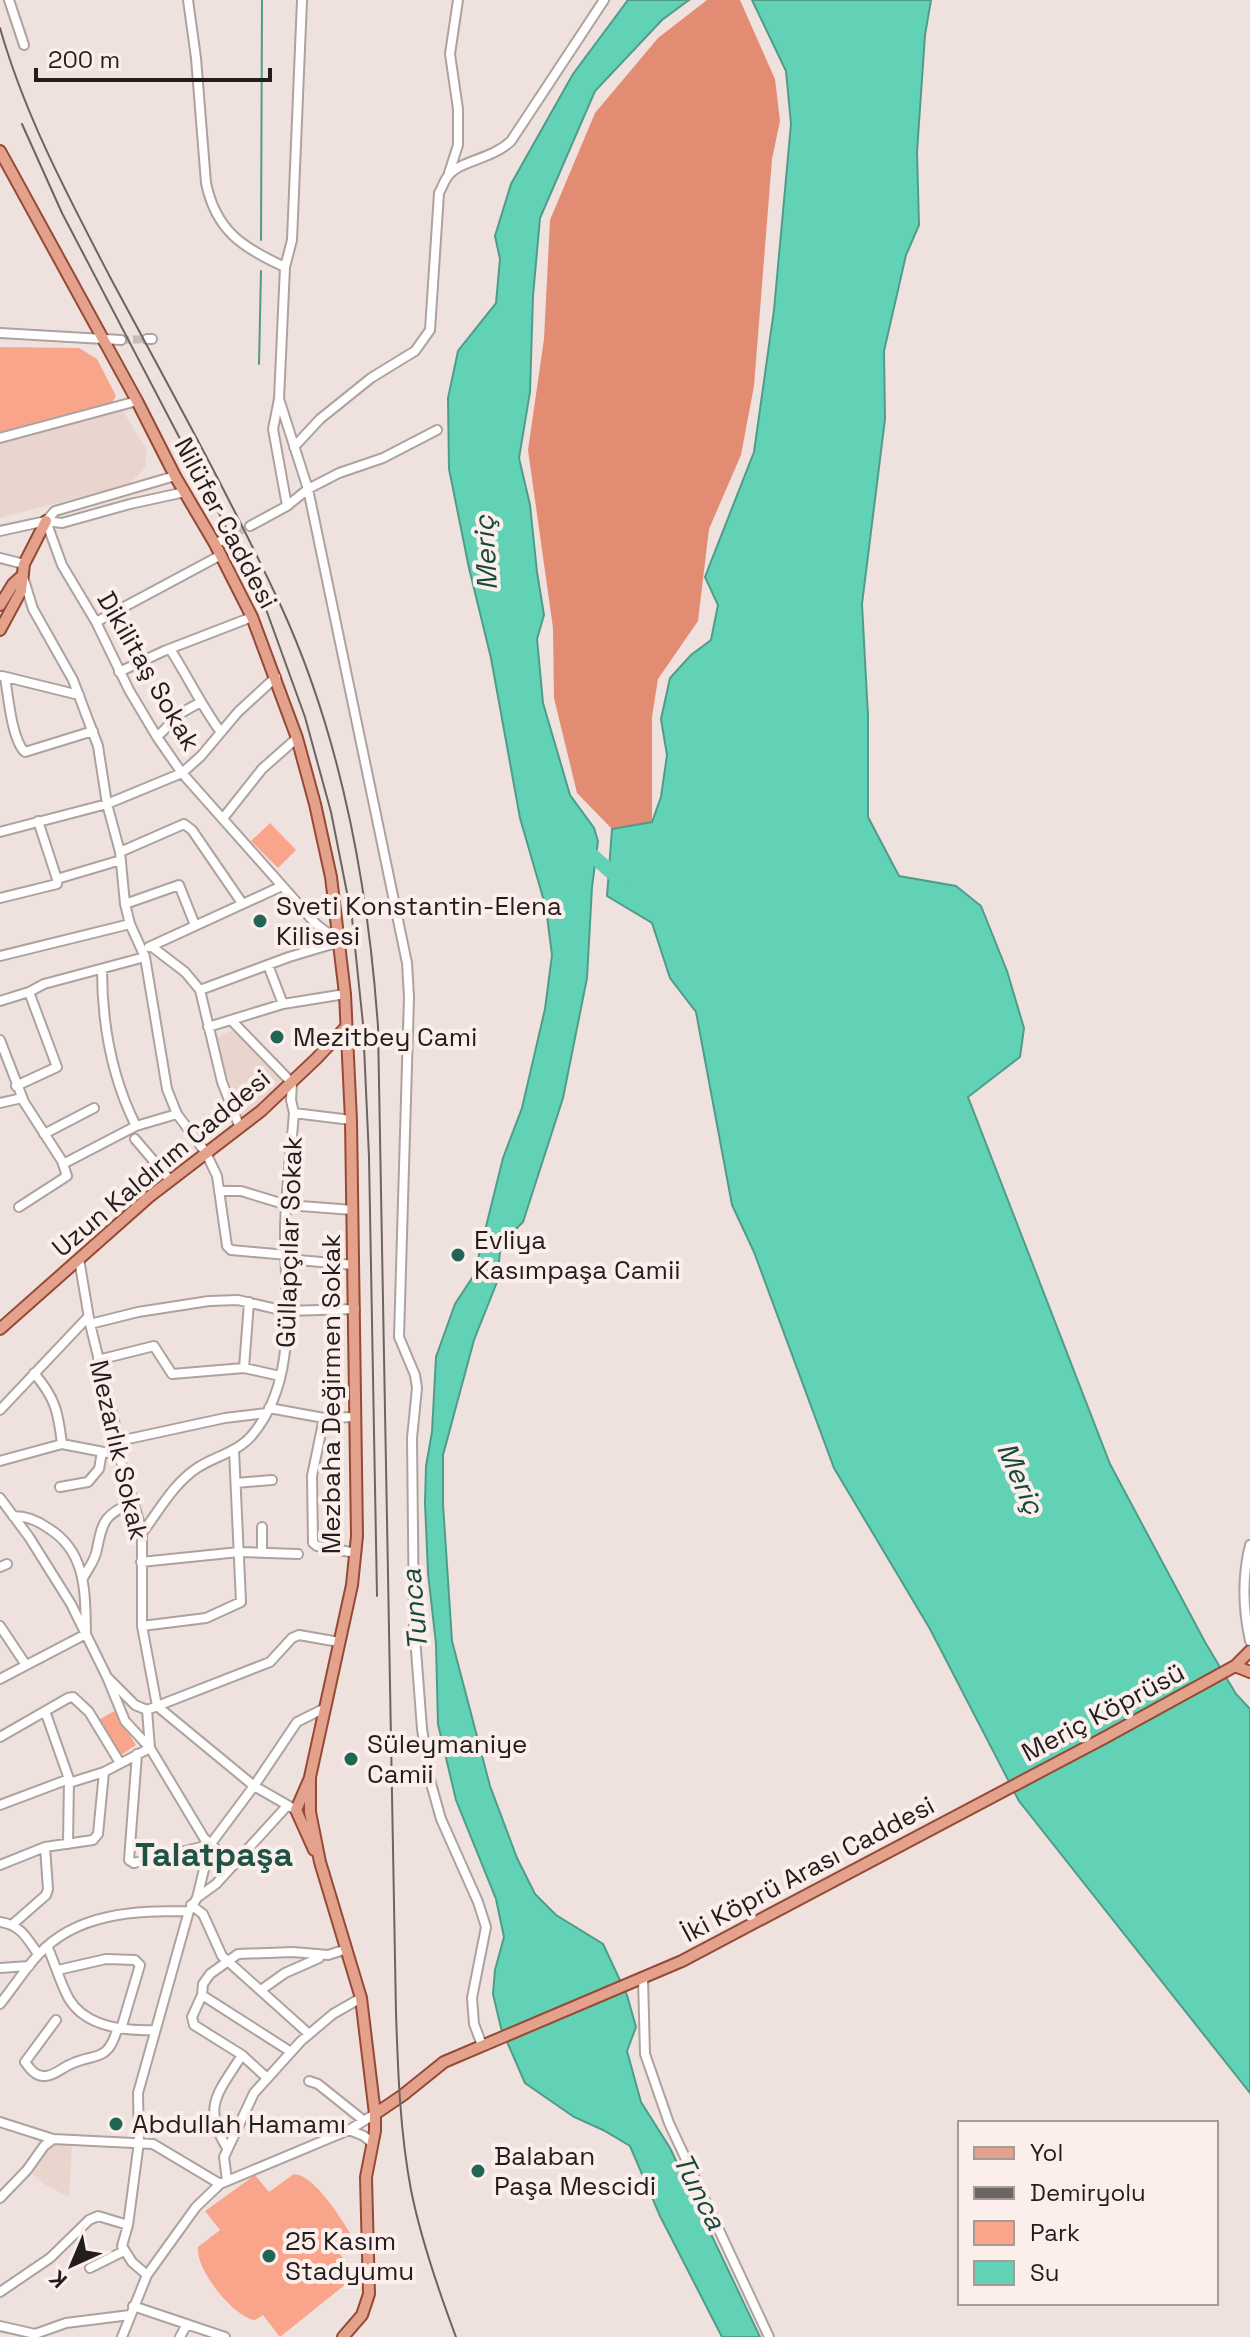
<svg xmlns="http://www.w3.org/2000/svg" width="1250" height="2337" viewBox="0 0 1250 2337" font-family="'Space Grotesk',sans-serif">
	<rect width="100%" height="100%" fill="#efe2de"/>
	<path fill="#e9d4ce" d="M123 411 147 450 145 468 129 484 0 518V444Z
		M232 1030 285 1084 243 1120 214 1039Z
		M50 2144 72 2145 69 2197 44 2184 29 2171Z"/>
	<path fill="#f9a58b" d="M0 347 79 348 97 359 116 396 110 406 0 434Z
		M270 823 296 850 278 868 251 841Z
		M114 1711 136 1745 121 1755 97 1721Z
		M294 2174C315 2175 341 2219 352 2236L349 2245 340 2254 356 2276 280 2337 263 2315 255 2320C234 2318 195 2269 198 2247L220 2230 205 2211 255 2175 269 2192Z"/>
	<path fill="#e28d73" d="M707 0H740L775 79 780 121 772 159 754 386 741 455 709 529 698 621 658 679 652 717V822L612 829 577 793 554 698 553 628 528 450 544 339 550 220 595 113 658 38Z"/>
	<path fill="#62d2b7" stroke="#4f9c89" stroke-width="2" d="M628 0H689L662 20 595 91 540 218 533 296 530 392 519 458 530 505 537 572 544 615 537 639 543 703 570 795 594 828 598 841 592 887 587 978 563 1098 523 1222 508 1237 500 1252 497 1282 474 1340 443 1455V1504L452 1641 490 1786 517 1858 535 1894 556 1915 603 1944 627 1995 636 2027 627 2051 641 2102 670 2148 760 2337H722L660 2216 630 2146 603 2130 574 2117 525 2083 501 2028 493 1994 495 1970 504 1937 496 1899 456 1800 438 1724 436 1644 428 1573 425 1503 426 1466 432 1432 436 1357 455 1304 474 1275 503 1158 522 1108 545 1009 552 955 546 908 520 818 491 658 469 568 449 469 448 398 458 351 496 303 500 259 495 236 511 184 573 74Z
		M752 0H931L925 35 917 152 919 225 906 255 884 351 885 419 862 604 868 716V817L899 876 956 886 981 906 1007 971 1024 1028 1020 1057 968 1097 1110 1464 1205 1642 1236 1694 1250 1709V2093L1019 1801 930 1629 834 1468 754 1252 732 1205 696 1012 670 978 652 923 607 896 612 829 652 822 661 797 667 755 661 719 670 678 691 655 711 640 718 605 705 577 754 452 774 310 791 124 786 71Z"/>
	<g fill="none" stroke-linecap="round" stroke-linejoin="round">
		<path stroke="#4f9c89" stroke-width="2" d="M261 240 262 0
			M259 364 261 271"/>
		<path stroke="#62d2b7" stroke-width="14" d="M581 845 622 882"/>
		<path stroke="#c6bbb7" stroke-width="8" stroke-dasharray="8 4" stroke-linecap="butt" d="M121 340 147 339
			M226 538 250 526"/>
		<defs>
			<path id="minor" d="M9 0 24 45
				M188 0 196 58 206 183C216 231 243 248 285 267
				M449 173 458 145V109L450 54 458 0
				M0 333 121 340
				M147 339H152
				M279 399 308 489 407 963 409 997 399 1337 415 1375 417 1388 412 1438 414 1624 422 1729 430 1780 441 1819 478 1902 486 1927 472 1998 474 2024 482 2045
				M0 438 137 401
				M294 447 320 419 371 378 415 351 430 330 439 193C442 188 444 181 448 176 460 160 491 160 511 141L604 0
				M287 506 273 429 279 399 285 267 292 240 302 0
				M46 521 62 565 96 622 129 690 157 737 182 773 316 924 339 942
				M46 521 55 511 175 476
				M250 526 287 506 308 489 339 473 383 458 437 430
				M0 531 46 521 62 523 130 504 185 492
				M215 544 226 538
				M0 558 24 564
				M24 580 33 609 73 680 98 746 107 804 120 852 125 904 130 924 145 957 167 1089 177 1114 206 1153 217 1176 227 1246 231 1250 287 1255
				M96 622 221 555
				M170 649C188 677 201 705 220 731
				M119 672 164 651 252 617
				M2 676 79 695
				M5 677C8 695 12 741 25 752L93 731
				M157 737 181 713 199 703
				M224 817 262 769 297 738
				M38 821 57 879 121 860
				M0 832 107 804 182 773 201 756 238 712 276 677
				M120 852 184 824 192 830 242 903
				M0 898 57 884V879
				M125 904 179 885 195 925
				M151 946 185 972 200 990 222 1082 240 1128
				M149 947 282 886
				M0 956 130 924
				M268 965 283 1004
				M102 969C102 1024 111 1076 136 1126
				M200 990 289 957 339 942
				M0 1001 29 992 44 984 145 957
				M208 1027 283 1004 345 994
				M0 1040 24 1102 62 1161 67 1176 19 1207
				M16 1086 57 1067 29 992
				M0 1103 22 1098
				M294 1113 351 1120
				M44 1134 94 1108
				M135 1139 170 1180
				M63 1164 136 1126 177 1114
				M219 1191H241L287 1205 353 1210
				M79 1259 90 1324 119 1441V1455L142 1531V1626L157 1706 254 1786 296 1810
				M287 1259 354 1265
				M90 1324 138 1312 209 1301 238 1300 285 1311 355 1309
				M98 1360 154 1346 172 1374 244 1368 280 1376
				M244 1368 249 1302
				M34 1373C56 1399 58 1412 62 1444
				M269 1408 324 1418 356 1417
				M0 1410 88 1317
				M324 1418 312 1476 313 1543 317 1546 356 1553
				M119 1441 225 1418 266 1413
				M0 1461 62 1444 119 1455
				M236 1483 272 1480
				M60 1487 88 1482 99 1469 102 1452
				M0 1498 29 1537 71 1604 107 1677 125 1721 150 1748 204 1838 234 1865
				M262 1527V1552
				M142 1533C159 1511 173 1484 197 1468 215 1456 239 1452 253 1434 300 1377 284 1296 285 1228 286 1190 291 1151 294 1113L291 1100 292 1083 232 1021
				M1250 1545C1242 1577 1243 1609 1250 1641
				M141 1562 239 1552 298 1554
				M0 1567 7 1564
				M83 1578C88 1569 96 1559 97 1549 103 1518 105 1516 134 1501
				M0 1626 26 1665
				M142 1626 206 1618 241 1602 234 1450
				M108 1678 135 1705 147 1710
				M0 1679 86 1634C85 1592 87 1552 48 1528 37 1520 27 1516 13 1516
				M147 1710 270 1662 292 1638 299 1635 339 1642
				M147 1710 150 1748
				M45 1711 69 1779 68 1844
				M0 1737 68 1698 73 1697 89 1712 120 1763
				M137 1754 129 1860 134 1863 210 1845
				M69 1783 104 1772 150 1748
				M0 1805 69 1779
				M0 1865 45 1847 93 1840 98 1834 104 1772
				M198 1897 216 1884 286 1807
				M191 1905 203 1914 222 1956 309 2034
				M0 1922C21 1925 27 1938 38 1954
				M13 1924 46 1895 48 1889 45 1847
				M47 1946C55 1963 60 1983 69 1999 86 2027 125 2031 154 2030
				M0 1968 29 1966
				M58 1970 106 1959 135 1960 140 1965 121 2029
				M643 1978 645 2054 669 2123 769 2337
				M261 1990 285 1973 319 1958
				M202 1995 291 2052
				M0 2004C13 1988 24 1970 38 1955 77 1912 136 1911 189 1911
				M56 2020 25 2062C30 2069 36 2077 45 2076 54 2076 62 2068 69 2065 94 2052 107 2064 117 2030
				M267 2078 242 2055 194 2025 192 2017 202 1995 203 1984 210 1974 238 1954 293 1952 328 1955 347 1949
				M309 2081 318 2084 363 2120
				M0 2122 53 2139 153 2144 220 2184
				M349 2130 364 2136 373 2144
				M227 2148C201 2106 219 2092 242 2055
				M227 2181 224 2157 254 2093 301 2041 333 2014 361 1998
				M0 2198 27 2170 44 2146 53 2139
				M90 2268 124 2251
				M147 2275 132 2262 122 2246 128 2225 139 2142 138 2093 189 1911 197 1898 210 1845 254 1786 297 1722 325 1708
				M0 2292 50 2258 89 2220 98 2216 128 2225
				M133 2306 225 2337
				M0 2326 35 2334 66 2323 130 2315
				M122 2337 147 2275 196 2207 220 2184 349 2130 375 2114
				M180 2337 187 2324"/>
			<path id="major" d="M0 151 137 401 175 476 215 544 252 617 297 738 315 804 331 877 345 994 351 1120 357 1536 352 1585 310 1777V1812L320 1862 361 1998 375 2114V2131L366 2177 369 2294 362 2315 343 2337
				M0 605 13 584 23 575
				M0 630 21 591 24 564 46 521
				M0 1329 149 1197 261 1111 317 1058 346 1027
				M1235 1666 1250 1672
				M309 1780 296 1810 314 1850
				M375 2114 403 2095 444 2062 682 1961 1104 1738 1235 1666 1250 1651"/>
		</defs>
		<use href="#minor" stroke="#aea29e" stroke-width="12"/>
		<use href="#major" stroke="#954a33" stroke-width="14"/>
		<use href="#minor" stroke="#fff" stroke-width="8"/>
		<use href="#major" stroke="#e4a18c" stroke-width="10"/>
		<path stroke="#6c6462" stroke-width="2" d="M0 28C25 116 68 196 110 277 168 385 228 493 280 604 341 736 368 884 378 1027L396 2013C398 2072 400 2132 411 2190 421 2240 438 2289 456 2337
			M22 124 62 213 235 544 267 612 305 717 331 812 352 918 363 1024 369 1157 377 1596"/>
	</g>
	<g fill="#216555" stroke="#fcefeb" stroke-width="3">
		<circle cx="260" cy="921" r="8"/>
		<circle cx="277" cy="1037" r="8"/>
		<circle cx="458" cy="1255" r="8"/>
		<circle cx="351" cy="1759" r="8"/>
		<circle cx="116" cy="2124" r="8"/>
		<circle cx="478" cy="2171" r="8"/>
		<circle cx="269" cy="2256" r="8"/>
	</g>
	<g text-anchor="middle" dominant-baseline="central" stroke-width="8" stroke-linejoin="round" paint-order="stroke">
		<g font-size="26" fill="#231e1d" stroke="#fcefeb">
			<text transform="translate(226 523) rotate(62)">Nilüfer Caddesi</text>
			<text transform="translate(149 671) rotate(60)">Dikilitaş Sokak</text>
			<text transform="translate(161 1163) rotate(-40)">Uzun Kaldırım Caddesi</text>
			<text transform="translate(289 1242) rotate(-88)">Güllapçılar Sokak</text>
			<text transform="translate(331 1394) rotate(-90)">Mezbaha Değirmen Sokak</text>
			<text transform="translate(119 1450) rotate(77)">Mezarlık Sokak</text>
			<text transform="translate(1103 1712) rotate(-28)">Meriç Köprüsü</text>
			<text transform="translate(808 1869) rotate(-28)">İki Köprü Arası Caddesi</text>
		</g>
		<g font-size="26" fill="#231e1d" stroke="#fcefeb" text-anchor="start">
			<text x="276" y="906">Sveti Konstantin-Elena<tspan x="276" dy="30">Kilisesi</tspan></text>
			<text x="293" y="1037">Mezitbey Cami</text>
			<text x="474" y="1240">Evliya<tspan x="474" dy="30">Kasımpaşa Camii</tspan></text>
			<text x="367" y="1744">Süleymaniye<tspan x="367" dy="30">Camii</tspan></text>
			<text x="132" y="2124">Abdullah Hamamı</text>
			<text x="494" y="2156">Balaban<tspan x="494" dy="30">Paşa Mescidi</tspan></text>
			<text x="285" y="2241">25 Kasım<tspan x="285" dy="30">Stadyumu</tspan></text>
		</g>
		<g font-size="28" font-style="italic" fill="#17483c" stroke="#fcefeb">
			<text transform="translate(485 553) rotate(-93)">Meriç</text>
			<text transform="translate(1021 1478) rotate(66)">Meriç</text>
			<text transform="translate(414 1610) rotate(-95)">Tunca</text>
			<text transform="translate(700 2191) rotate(63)">Tunca</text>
		</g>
		<g font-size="34" font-weight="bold" fill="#1e5346" stroke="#fcefeb">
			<text x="214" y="1854">Talatpaşa</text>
		</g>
	</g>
	<rect x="958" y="2121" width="260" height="184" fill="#fcefeb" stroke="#a59b99" stroke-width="2"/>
	<rect x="974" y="2147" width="40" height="12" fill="#e4a18c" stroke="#a59b99" stroke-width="2"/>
	<text x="1030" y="2161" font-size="24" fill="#231e1d">Yol</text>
	<rect x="974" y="2187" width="40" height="12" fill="#6c6462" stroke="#a59b99" stroke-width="2"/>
	<text x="1030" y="2201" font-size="24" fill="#231e1d">Demiryolu</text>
	<rect x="974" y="2221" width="40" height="24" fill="#f9a58b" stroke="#a59b99" stroke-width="2"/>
	<text x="1030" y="2241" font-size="24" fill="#231e1d">Park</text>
	<rect x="974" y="2261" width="40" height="24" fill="#62d2b7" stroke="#a59b99" stroke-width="2"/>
	<text x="1030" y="2281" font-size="24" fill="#231e1d">Su</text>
	<g transform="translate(72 2265) rotate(224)" stroke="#fcefeb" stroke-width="6" paint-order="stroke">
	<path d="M0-6L14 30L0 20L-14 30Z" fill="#231e1d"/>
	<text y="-12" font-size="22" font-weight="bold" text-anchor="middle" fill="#231e1d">K</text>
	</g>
	<path d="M36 68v12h234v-12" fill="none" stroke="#231e1d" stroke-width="4"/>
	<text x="48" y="68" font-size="24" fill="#231e1d" stroke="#fcefeb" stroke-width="6" paint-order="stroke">200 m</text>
</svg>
